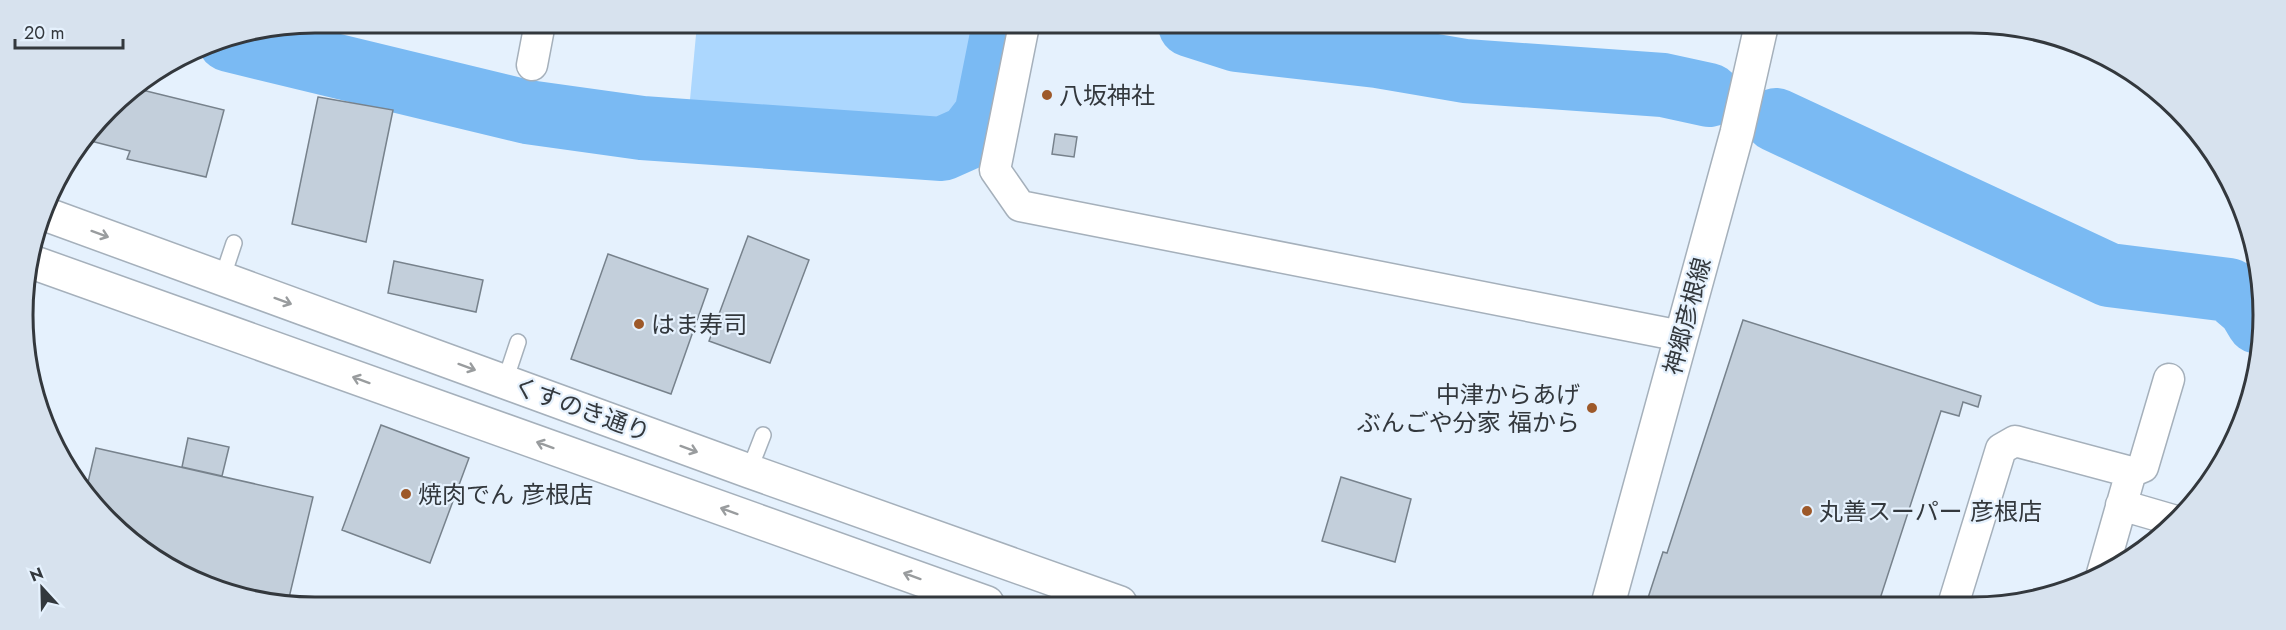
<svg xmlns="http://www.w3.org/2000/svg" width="2286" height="630" viewBox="0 0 2286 630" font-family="Jost,'Noto Sans JP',sans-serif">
	<rect width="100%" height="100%" fill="#e5f1fd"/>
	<path fill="#acd7fe" d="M697 24 988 25 976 117 962 130 947 137 688 121Z"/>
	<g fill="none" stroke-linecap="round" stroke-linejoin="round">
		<path stroke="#7abaf3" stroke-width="64" d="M1190 25 1237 40 1377 56 1465 71 1663 85 1709 95
			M229 40 527 112 642 128 942 149 969 137 986 115 1004 25
			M1776 120 2109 275 2229 290 2249 307 2258 322"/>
	</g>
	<path fill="#c3cfdb" stroke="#77828c" stroke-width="1.5" d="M134 88 224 110 206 177 127 159 130 151 87 140 122 95Z
		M318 97 393 110 366 242 292 224Z
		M1055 134 1077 137 1074 157 1052 154Z
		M748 236 809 260 770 363 709 341Z
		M608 254 708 289 671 394 571 359Z
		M394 261 483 280 476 312 388 293Z
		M1743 320 1981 396 1978 407 1963 402 1959 416 1941 411 1878 605 1646 604 1663 552 1667 553Z
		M381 425 469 458 430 563 342 530Z
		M188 438 229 447 222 476 182 467Z
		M96 448 313 497 288 602H277L236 593 153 558 85 495Z
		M1341 477 1411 499 1395 562 1322 541Z"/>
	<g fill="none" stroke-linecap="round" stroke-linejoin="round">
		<defs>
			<path id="service" d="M222 279 234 243
				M505 381 518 342
				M749 471 763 435"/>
			<path id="minor" d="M1024 25 995 170 1020 206 1681 336
				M532 65 540 23
				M2131 472 2143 467 2169 379
				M2121 505 2176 521
				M1953 605 2001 449 2015 441 2131 472 2101 577"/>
			<path id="secondary" d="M45 214 749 471 1120 603
				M32 262 987 603
				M1608 604 1737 133 1761 27"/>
		</defs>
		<use href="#service" stroke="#a5b0bb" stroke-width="18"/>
		<use href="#minor" stroke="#a5b0bb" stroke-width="33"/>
		<use href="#secondary" stroke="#a5b0bb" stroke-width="36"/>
		<use href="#service" stroke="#fff" stroke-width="15"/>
		<use href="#minor" stroke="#fff" stroke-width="30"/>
		<use href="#secondary" stroke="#fff" stroke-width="33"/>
	</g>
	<defs><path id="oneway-shaft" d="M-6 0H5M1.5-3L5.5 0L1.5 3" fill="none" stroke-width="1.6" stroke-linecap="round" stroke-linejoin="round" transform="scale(1.5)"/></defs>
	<g stroke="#999c9e">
		<use href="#oneway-shaft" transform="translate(100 234) rotate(20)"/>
		<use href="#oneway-shaft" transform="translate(283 301) rotate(20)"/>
		<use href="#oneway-shaft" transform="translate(467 367) rotate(20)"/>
		<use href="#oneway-shaft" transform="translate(361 380) rotate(-160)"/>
		<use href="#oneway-shaft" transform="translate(545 445) rotate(-160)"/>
		<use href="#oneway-shaft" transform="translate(689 449) rotate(20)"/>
		<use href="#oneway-shaft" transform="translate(729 511) rotate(-160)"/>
		<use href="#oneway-shaft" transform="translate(912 576) rotate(-160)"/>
	</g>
	<g fill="#9d592a" stroke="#e5f1fd" stroke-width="2">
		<circle cx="1047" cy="95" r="6"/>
		<circle cx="639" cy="324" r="6"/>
		<circle cx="1592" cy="408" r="6"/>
		<circle cx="406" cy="494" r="6"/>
		<circle cx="1807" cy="511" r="6"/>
	</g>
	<g text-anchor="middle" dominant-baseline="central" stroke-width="4.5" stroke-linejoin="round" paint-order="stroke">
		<g font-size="24" fill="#33383d" stroke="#e5f1fd" text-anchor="start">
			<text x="1059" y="95">八坂神社</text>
			<text x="651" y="324">はま寿司</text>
			<text x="1580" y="394" text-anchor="end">中津からあげ<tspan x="1580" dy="28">ぶんごや分家 福から</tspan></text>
			<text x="418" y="494">焼肉でん 彦根店</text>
			<text x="1819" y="511">丸善スーパー 彦根店</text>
		</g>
		<g font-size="24" fill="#33383d" stroke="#e5f1fd">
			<text transform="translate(1687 316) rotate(-75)">神郷彦根線</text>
			<text transform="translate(582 409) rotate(20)">くすのき通り</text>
		</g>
	</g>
	<path d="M0 0H2286V630H0ZM315 33H1971A282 282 0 0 1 2253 315V315A282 282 0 0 1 1971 597H315A282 282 0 0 1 33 315V315A282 282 0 0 1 315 33Z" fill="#d7e2ee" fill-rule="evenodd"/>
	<path fill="none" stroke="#33383d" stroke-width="3" d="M315 33H1971A282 282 0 0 1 2253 315V315A282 282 0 0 1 1971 597H315A282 282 0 0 1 33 315V315A282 282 0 0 1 315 33Z"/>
	<g transform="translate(42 588) rotate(338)" stroke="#e5f1fd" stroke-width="4.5" paint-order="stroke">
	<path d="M0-4.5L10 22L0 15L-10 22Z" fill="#33383d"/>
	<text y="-9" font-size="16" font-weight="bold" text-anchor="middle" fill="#33383d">N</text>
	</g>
	<path d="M15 39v9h108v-9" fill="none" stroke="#33383d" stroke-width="3"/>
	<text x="24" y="39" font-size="18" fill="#33383d" stroke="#e5f1fd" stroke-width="4.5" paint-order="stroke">20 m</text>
</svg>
